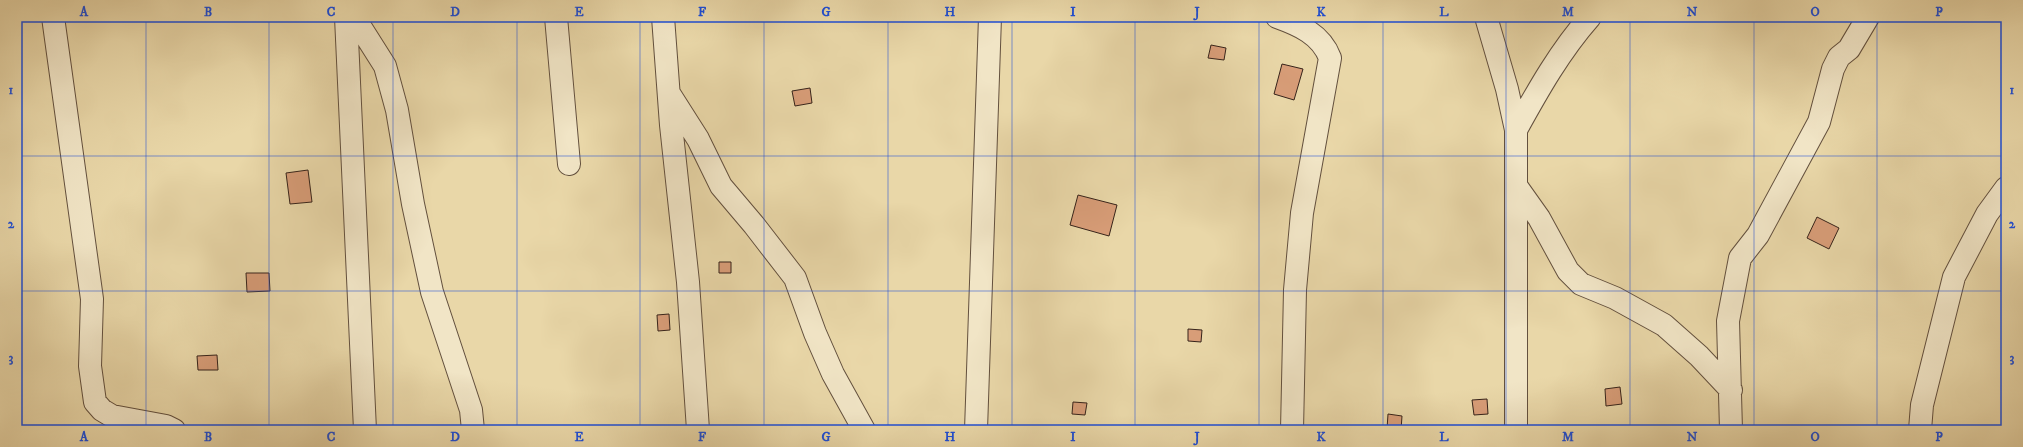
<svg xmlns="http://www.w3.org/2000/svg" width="2023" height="447" viewBox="0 0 2023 447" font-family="'IM FELL DW Pica',serif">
	<rect width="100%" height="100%" fill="#e9d7a8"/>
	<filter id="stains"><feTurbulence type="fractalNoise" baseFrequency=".005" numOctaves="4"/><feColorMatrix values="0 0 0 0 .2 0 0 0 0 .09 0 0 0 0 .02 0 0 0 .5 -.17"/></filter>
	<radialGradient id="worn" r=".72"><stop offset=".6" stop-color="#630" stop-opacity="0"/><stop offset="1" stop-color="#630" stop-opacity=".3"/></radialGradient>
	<path fill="#d89d78" stroke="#36231a" d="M1211 45 1226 48 1224 60 1208 58Z
		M17 59 21 73 17 74Z
		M1282 64 1303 69 1294 100 1274 94Z
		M810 88 812 103 795 106 792 91Z
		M308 170 312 202 290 204 286 173Z
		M1078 195 1117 205 1109 236 1070 225Z
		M1817 217 1839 228 1829 249 1807 238Z
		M719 262H731V273H719Z
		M246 273H269L270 291 247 292Z
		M669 314 670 330 658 331 657 315Z
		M1188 329 1202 330 1201 342 1188 341Z
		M217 355 218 370H198L197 356Z
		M1620 387 1622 404 1606 406 1605 389Z
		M1487 399 1488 414 1474 415 1472 400Z
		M1073 402 1087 403 1085 415 1072 414Z
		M1388 414 1402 416 1401 430 1387 429Z"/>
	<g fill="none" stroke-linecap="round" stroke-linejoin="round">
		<defs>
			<path id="street" d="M53 17 92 299 90 366 95 402 102 410 112 416 166 426 174 430
				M346 17 365 430
				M354 17 385 66 397 110 413 204 432 292 471 410 473 430
				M556 17 569 164
				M663 17 671 125 688 282 698 430
				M1277 17C1299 25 1321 34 1330 58L1302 213 1295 290 1292 430
				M1486 17 1507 89 1516 130V430
				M670 95 698 139 721 186 754 225 795 278 815 333 833 374 864 430
				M1516 130C1538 90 1560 51 1590 17
				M1517 187 1539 218 1568 271 1581 284 1615 298 1664 325 1699 356 1731 390
				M976 430 990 17
				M1731 430 1728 321 1740 258 1758 235 1819 122 1833 69 1839 57 1849 49 1868 17
				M1920 430 1922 405 1954 277 1987 214 2006 188"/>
		</defs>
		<use href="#street" stroke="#63503e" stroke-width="24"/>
		<use href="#street" stroke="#f1e5c6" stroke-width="22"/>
	</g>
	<path fill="none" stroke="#1d4ed8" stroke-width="1" stroke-opacity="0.55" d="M146 17V430M269 17V430M393 17V430M517 17V430M640 17V430M764 17V430M888 17V430M1012 17V430M1135 17V430M1259 17V430M1383 17V430M1506 17V430M1630 17V430M1754 17V430M1877 17V430M17 156H2006M17 291H2006"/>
	<rect width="2023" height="447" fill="none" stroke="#e9d7a8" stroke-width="44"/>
	<rect x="22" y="22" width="1979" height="403" fill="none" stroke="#1d4ed8" stroke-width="1.5"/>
	<g font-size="13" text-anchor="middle" font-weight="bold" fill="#1d4ed8">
		<text x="84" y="16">A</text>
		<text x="208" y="16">B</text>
		<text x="331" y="16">C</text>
		<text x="455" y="16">D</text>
		<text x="579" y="16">E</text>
		<text x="702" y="16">F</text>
		<text x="826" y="16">G</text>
		<text x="950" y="16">H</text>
		<text x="1073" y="16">I</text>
		<text x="1197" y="16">J</text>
		<text x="1321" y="16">K</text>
		<text x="1444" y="16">L</text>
		<text x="1568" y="16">M</text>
		<text x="1692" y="16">N</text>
		<text x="1815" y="16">O</text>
		<text x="1939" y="16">P</text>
		<text x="11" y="94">1</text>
		<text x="2012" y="94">1</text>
		<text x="11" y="228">2</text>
		<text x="2012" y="228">2</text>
		<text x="11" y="362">3</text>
		<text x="2012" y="362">3</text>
		<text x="84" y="441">A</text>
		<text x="208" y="441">B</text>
		<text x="331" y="441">C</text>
		<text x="455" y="441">D</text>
		<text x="579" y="441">E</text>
		<text x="702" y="441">F</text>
		<text x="826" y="441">G</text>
		<text x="950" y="441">H</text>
		<text x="1073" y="441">I</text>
		<text x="1197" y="441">J</text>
		<text x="1321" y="441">K</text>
		<text x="1444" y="441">L</text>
		<text x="1568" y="441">M</text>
		<text x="1692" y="441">N</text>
		<text x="1815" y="441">O</text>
		<text x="1939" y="441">P</text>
	</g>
	<rect width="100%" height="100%" filter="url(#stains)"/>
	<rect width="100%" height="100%" fill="url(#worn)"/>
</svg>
